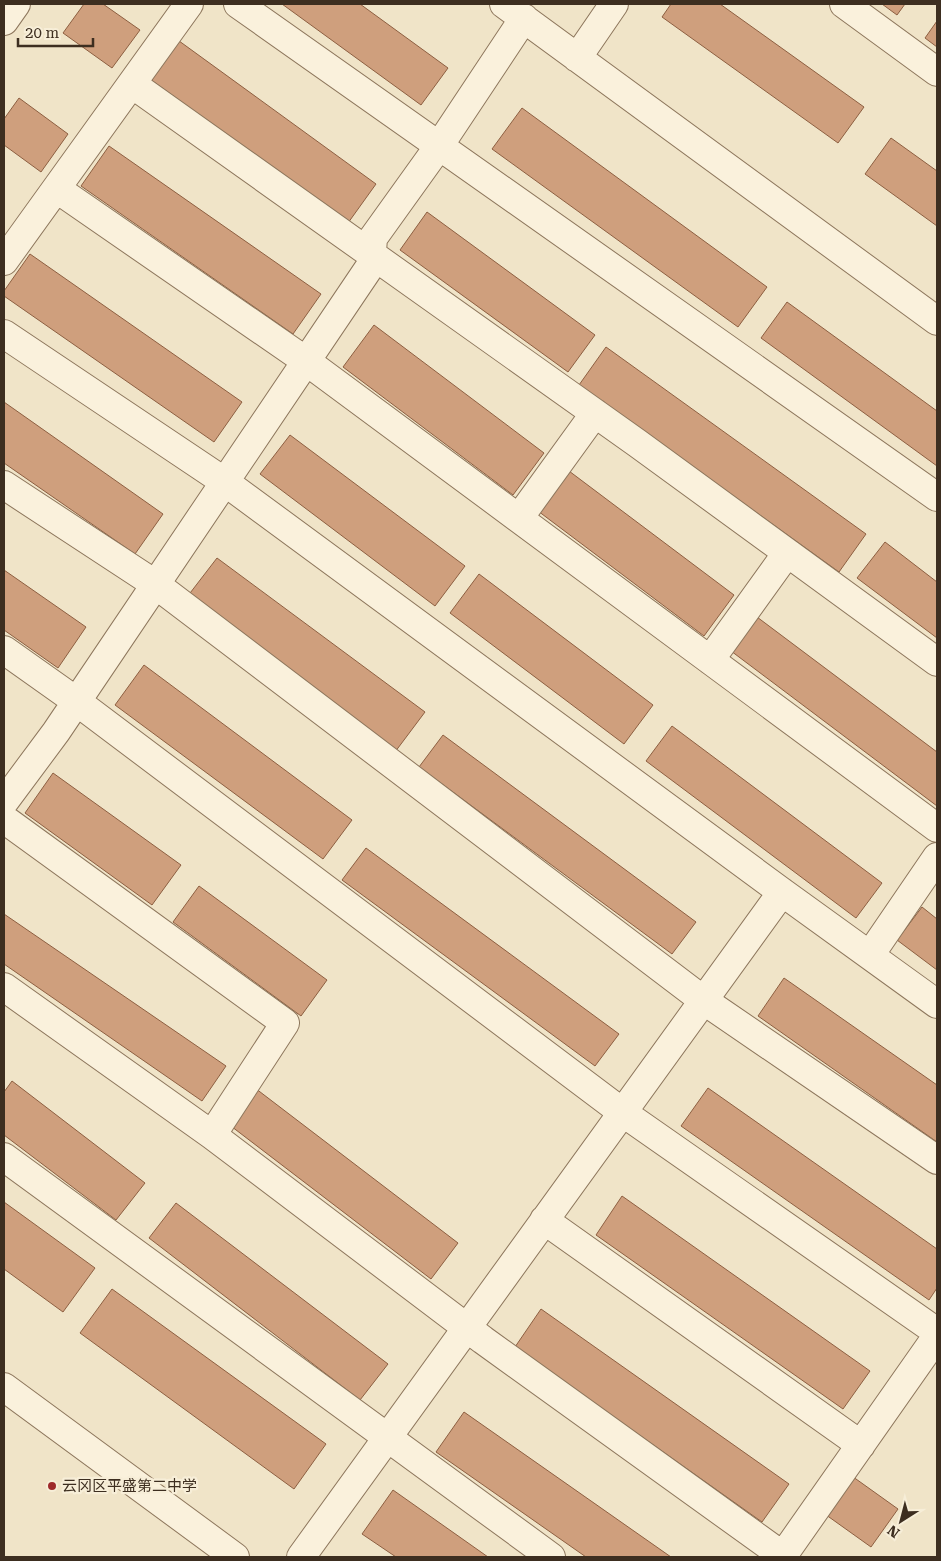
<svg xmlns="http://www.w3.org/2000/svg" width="941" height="1561" viewBox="0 0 941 1561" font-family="'Roboto Serif','Noto Sans SC',serif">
	<rect width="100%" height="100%" fill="#f0e4c8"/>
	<path fill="#cf9f7d" stroke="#8d5f41" d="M84 4H103L140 30 112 68 63 33Z
		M282 4H360L448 68 421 105Z
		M671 4H720L864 107 838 143 662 17Z
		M882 4H905L897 15Z
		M937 21V47L925 38Z
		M175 38 376 184 348 223 147 77Z
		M19 98 68 134 41 172 4 145V119Z
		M522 108 767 287 738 327 492 149Z
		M891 138 937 171V226L865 174Z
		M109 146 321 294 293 334 81 186Z
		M427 212 595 335 568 372 400 250Z
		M30 254 242 402 214 442 4 296V291Z
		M787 302 937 411V466L761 338Z
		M374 325 544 453 513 495 343 367Z
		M606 347 866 534 839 572 579 385Z
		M4 402 163 514 135 554 4 463Z
		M290 435 465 566 435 606 260 474Z
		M565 468 734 595 704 636 534 508Z
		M885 542 937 582V638L857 578Z
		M217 558 425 712 395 752 187 597Z
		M4 570 86 627 58 668 4 630Z
		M479 574 653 705 624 744 450 613Z
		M757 617 937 752V806L731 651Z
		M144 665 352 820 323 859 115 705Z
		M672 726 882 883 856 918 646 761Z
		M443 735 696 922 672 954 419 767Z
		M53 773 181 865 152 905 25 813Z
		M366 848 619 1034 595 1066 342 880Z
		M199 886 327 980 301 1016 173 922Z
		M922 907 937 919V970L897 940Z
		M4 914 226 1066 202 1101 4 964Z
		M784 978 937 1085V1142L758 1016Z
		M12 1081 145 1183 116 1220 4 1135V1092Z
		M251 1085 458 1243 431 1279 223 1120Z
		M708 1088 937 1249V1288L929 1300 681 1126Z
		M622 1196 870 1371 843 1409 596 1235Z
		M4 1202 95 1268 63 1312 4 1269Z
		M176 1203 388 1364 360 1400 149 1238Z
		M112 1289 326 1444 294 1489 80 1333Z
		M541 1309 789 1484 762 1522 515 1347Z
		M464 1412 671 1557H586L436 1452Z
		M849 1474 898 1509 871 1547 822 1512Z
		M393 1490 488 1557H396L362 1534Z"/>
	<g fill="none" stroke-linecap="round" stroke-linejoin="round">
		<defs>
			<path id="minor" d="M238 4 937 497
				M504 4 937 321
				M844 4 937 72
				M4 21 16 4
				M577 58 614 4
				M132 84 637 443 937 662
				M57 189 306 361 937 828
				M4 261 189 4
				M4 334 225 482 782 892 937 1004
				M4 485 155 584 703 1000 937 1160
				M519 518 595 413
				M4 650 76 701 622 1112 937 1332
				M710 660 787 553
				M4 802 56 732 371 265 373 238 439 146 524 18
				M4 819 285 1023 212 1135
				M870 955 937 857
				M4 987 212 1135 483 1340 783 1556
				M4 1157 551 1557
				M544 1220 861 1445
				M4 1387 235 1557
				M301 1557 782 892
				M782 1557 937 1336"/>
		</defs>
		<use href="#minor" stroke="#8d765c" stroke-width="30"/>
		<use href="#minor" stroke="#faf1dc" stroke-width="28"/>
	</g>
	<circle fill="#9e2a2b" stroke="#f7eed8" stroke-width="2" cx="52" cy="1486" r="5"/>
	<g text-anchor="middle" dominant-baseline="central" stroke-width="4.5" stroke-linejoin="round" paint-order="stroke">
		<g font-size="15" fill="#3d2e20" stroke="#f7eed8" text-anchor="start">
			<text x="62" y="1486">云冈区平盛第二中学</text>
		</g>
	</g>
	<rect width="941" height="1561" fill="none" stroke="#3d2e20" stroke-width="10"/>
	<g transform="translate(901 1521) rotate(216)" stroke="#f7eed8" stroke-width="4" paint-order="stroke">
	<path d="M0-4L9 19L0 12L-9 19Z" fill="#3d2e20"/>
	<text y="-8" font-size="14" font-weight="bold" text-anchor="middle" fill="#3d2e20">N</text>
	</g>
	<path d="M18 38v8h75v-8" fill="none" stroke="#3d2e20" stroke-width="2.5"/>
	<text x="25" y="38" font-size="15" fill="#3d2e20" stroke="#f7eed8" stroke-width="4" paint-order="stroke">20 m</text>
</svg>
